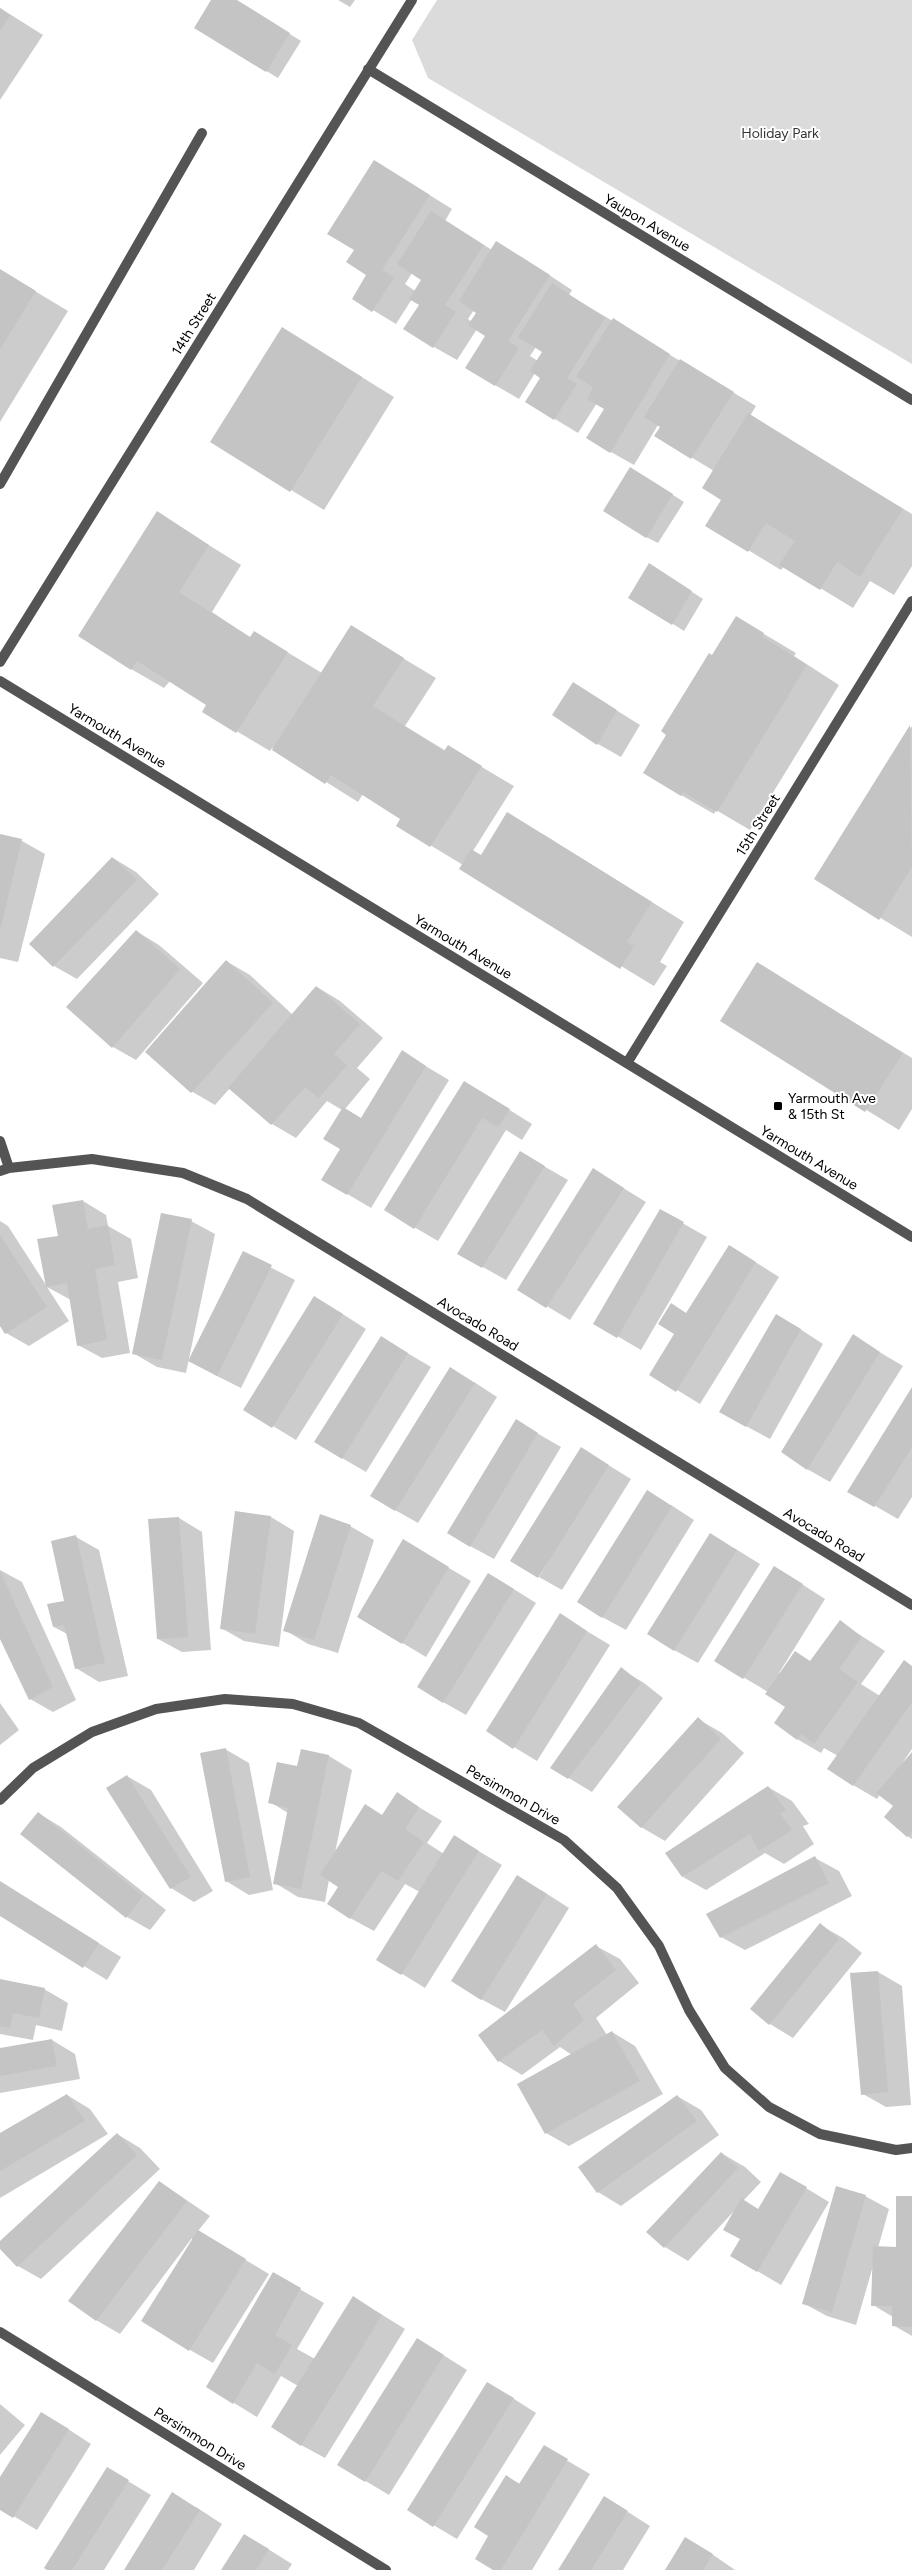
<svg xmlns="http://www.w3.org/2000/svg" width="912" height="2570" viewBox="0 0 912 2570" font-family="Figtree,sans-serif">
	<rect width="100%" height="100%" fill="#fff"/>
	<path fill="#dbdbdb" d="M437 0H912V364L428 78 412 40Z"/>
	<path fill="#0003" fill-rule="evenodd" d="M213 0H235L301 41 278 78 195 28Z
		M338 0H355L350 7Z
		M0 8 43 35 0 100Z
		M375 161 452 209 445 221 492 250 520 256 572 290 569 295 756 406 750 416 912 514V566L894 595 870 581 853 608 784 566 781 570 707 525 723 500 714 471 656 436 661 427 658 425 634 465 611 452 606 409 597 403 578 433 527 402 542 378 535 373 519 399 495 385 487 335 477 329 457 360 434 347 421 305 412 299 396 324 353 298 368 275 356 250ZM412 273 423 279 415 291 405 284ZM474 310 477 312 472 322 468 319ZM536 347 544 351 538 361 530 356Z
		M0 270 68 311 0 422Z
		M315 348 394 397 324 510 212 442Z
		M642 475 684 502 658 543 646 537Z
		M157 513 241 565 212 612 251 638 287 652 322 673 351 627 436 678 405 726 446 751 448 747 514 786 473 851 482 857 541 833 684 922 660 962 667 966 654 986 461 869 463 865 397 825 402 818 363 794 358 802 272 748 270 751 203 711 207 705 170 681 164 688 131 669Z
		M661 572 703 599 684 631 673 624Z
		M737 618 796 653 794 656 839 685 750 830 716 810 714 814 681 795 713 657Z
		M573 683 640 725 621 757 598 744Z
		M911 727H912V937L816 879Z
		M0 835 22 841 45 854 18 962 0 958Z
		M113 858 136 872 159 894 77 979 54 966Z
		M136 931 159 945 203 983 136 1060 113 1047Z
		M226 961 250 975 293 1015 317 987 340 1001 383 1038 357 1068 370 1079 345 1109 362 1119 402 1052 449 1080 371 1208 322 1179 341 1149 342 1110 327 1101 296 1138 272 1124 230 1088 215 1105 191 1091Z
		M757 963 912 1058V1109L899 1130 722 1021Z
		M487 1096 532 1124 522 1140 506 1130 438 1241 414 1227Z
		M521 1153 568 1180 506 1280 458 1253Z
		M594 1170 646 1202 570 1320 518 1289Z
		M83 1201 106 1215 108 1226 131 1239 138 1278 118 1282 130 1353 102 1358 78 1345 71 1300 47 1287 69 1321 29 1346 6 1333 0 1324V1221L8 1226 46 1285 60 1237Z
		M661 1211 707 1237 641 1350 595 1323Z
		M191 1221 215 1234 186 1373 157 1367 133 1353Z
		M730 1246 779 1277 700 1404 651 1374Z
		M243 1253 295 1280 241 1388 213 1374Z
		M338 1311 366 1329 296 1440 245 1409Z
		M800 1329 823 1344 770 1439 744 1425Z
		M876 1350 903 1366 830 1482 807 1469Z
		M404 1351 431 1367 366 1472 342 1458Z
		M474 1382 497 1397 418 1523 395 1510Z
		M912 1390V1497L898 1519 849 1491Z
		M516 1421 561 1447 494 1559 470 1546Z
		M605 1463 631 1479 562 1590 539 1577Z
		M671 1505 694 1520 626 1630 602 1617Z
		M271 1517 294 1531 279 1647 244 1641 221 1628Z
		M179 1518 202 1532 211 1650 182 1652 158 1639Z
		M350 1526 374 1540 338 1653 308 1644 285 1630Z
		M76 1537 99 1550 128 1676 99 1682 76 1668 67 1634 54 1627 66 1602Z
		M734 1548 760 1564 698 1663 674 1650Z
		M427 1555 471 1581 426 1657 359 1617Z
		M0 1570 22 1582 76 1700 53 1712 30 1699 0 1636Z
		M797 1581 825 1599 779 1673 811 1662 840 1622 885 1651 861 1684 880 1696 912 1666V1749L903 1762 904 1763 912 1754V1839L907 1836 895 1806 880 1794 877 1799 853 1785 838 1756 824 1748 821 1753 797 1739 787 1707 768 1692 716 1661Z
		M512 1588 536 1603 466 1715 443 1702Z
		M560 1615 610 1645 537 1761 487 1731Z
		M621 1669 644 1683 663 1698 592 1792 552 1768Z
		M0 1703 19 1730 0 1745Z
		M698 1719 722 1733 744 1753 665 1841 641 1827Z
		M225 1749 249 1763 273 1890 249 1895 226 1881Z
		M329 1756 352 1770 335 1853 383 1816 397 1794 442 1821 427 1843 444 1854 455 1837 502 1865 425 1988 378 1959 420 1892 405 1884 374 1931 350 1918 340 1886 329 1880 325 1902 298 1897 275 1883 288 1813 270 1802 298 1767Z
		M127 1776 151 1790 213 1891 194 1902 171 1888Z
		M768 1787 792 1801 809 1824 803 1826 814 1844 784 1864 765 1853 706 1890 683 1877Z
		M38 1813 61 1827 166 1910 150 1930 127 1917Z
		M815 1858 839 1871 852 1896 745 1950 721 1937Z
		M0 1882 121 1957 107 1980 0 1915Z
		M541 1890 569 1908 505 2012 481 1999Z
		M820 1925 843 1938 862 1953 793 2038 770 2024Z
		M596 1946 620 1959 639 1983 596 2018 607 2035 612 2032 635 2046 663 2094 569 2146 546 2133 572 2055 560 2047 522 2075 499 2061Z
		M878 1972 902 1986 911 2105 886 2107 863 2094 851 1974Z
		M0 1981 44 1989 68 2003 62 2031 36 2025 33 2040 0 2034Z
		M52 2040 75 2054 80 2079 0 2093V2049Z
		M67 2095 90 2109 108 2134 0 2198V2135Z
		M677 2096 701 2110 719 2135 621 2206 598 2192Z
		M117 2134 140 2148 160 2169 41 2279 18 2266 0 2247V2242Z
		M721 2153 745 2167 761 2182 743 2201 759 2210 781 2173 829 2202 781 2285 732 2256 741 2239 734 2211 688 2261 665 2247Z
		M160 2182 210 2216 198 2231 269 2274 213 2363 190 2350 192 2238 120 2334 96 2320Z
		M865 2196 889 2209 878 2248H897L912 2197V2336L893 2325V2317L873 2305V2266L856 2325 827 2316 803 2303Z
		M273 2274 324 2303 297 2349 315 2359 376 2311 405 2329 325 2458 301 2445 298 2386 281 2376 257 2417 208 2387Z
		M440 2353 467 2370 389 2495 339 2465Z
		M511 2397 536 2413 457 2539 408 2510Z
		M0 2404 25 2425 0 2455Z
		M65 2427 91 2444 37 2530 0 2508V2480Z
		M544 2447 590 2474 532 2570H495L490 2536 506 2476 520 2484Z
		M108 2469 151 2495 104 2570H50Z
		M196 2507 222 2524 194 2570H125Z
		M628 2512 650 2526 623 2570H559Z
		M268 2549 292 2564 288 2570H223Z
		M709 2552 735 2570H666Z"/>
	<path fill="#c4c4c4" d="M211 0H237L290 33 266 72 194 28Z
		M0 8 10 15 0 31Z
		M374 160 430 195 382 270 394 277 372 312 352 299 366 275 346 262 354 250 327 234Z
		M431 211 484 245 445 305 456 312 433 348 403 329 419 305 409 299 421 280 397 264Z
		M496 241 550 275 508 341 519 348 495 386 465 368 485 336 468 325 476 313 459 301Z
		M0 269 36 291 0 349Z
		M552 283 605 318 567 378 577 384 554 420 525 402 540 378 530 371 542 352 518 337Z
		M613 318 670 354 610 453 586 438 604 409 587 399 593 387 576 377Z
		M282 327 362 377 290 492 210 442Z
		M680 359 734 392 691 459 654 436 660 427 644 417Z
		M748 413 903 509 860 577 837 562 820 590 779 565 795 541 766 523 748 552 705 526 721 500 702 488Z
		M630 467 673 494 646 538 603 511Z
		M157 511 209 545 179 592 250 637 254 631 288 652 236 733 202 712 206 705 137 661 131 670 78 636Z
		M649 563 692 591 672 625 628 598Z
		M736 616 764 633 762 636 807 665 717 812 683 792 681 796 643 773 666 735 661 731 709 653 712 655Z
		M351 625 404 658 373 706 444 751 448 745 482 766 430 847 396 826 400 819 331 775 325 784 272 750Z
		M573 682 617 710 597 745 552 715Z
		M910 725 912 867 879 920 814 879Z
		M507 812 652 902 627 942 634 946 620 969 459 869 471 849 481 855Z
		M0 834 22 839 1 927 0 926Z
		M112 857 137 880 53 967 29 944Z
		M136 930 180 969 112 1048 66 1007Z
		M226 960 273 1003 191 1093 145 1052Z
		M757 962 903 1053 865 1112 720 1021Z
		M316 986 360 1024 334 1054 347 1065 319 1098 305 1087 271 1125 228 1088Z
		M402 1050 426 1066 347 1195 321 1180 340 1149 323 1139 343 1107 361 1118Z
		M464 1081 510 1109 498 1127 482 1118 414 1229 384 1210Z
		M520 1151 545 1166 482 1268 457 1254Z
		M593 1168 624 1188 546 1308 517 1290Z
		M83 1200 88 1229 108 1225 115 1265 95 1269 107 1340 77 1346 67 1283 46 1287 37 1239 58 1236 52 1205Z
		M660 1209 684 1222 617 1338 593 1324Z
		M161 1213 192 1219 162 1360 132 1354Z
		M0 1235 47 1307 5 1334 0 1326Z
		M729 1245 756 1262 676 1392 649 1375 674 1334 658 1324 671 1303 686 1313Z
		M243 1251 272 1265 217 1376 188 1361Z
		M314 1296 343 1314 272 1428 243 1410Z
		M776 1314 801 1329 746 1427 719 1412Z
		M853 1334 880 1352 807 1470 781 1452Z
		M381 1336 408 1353 342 1459 314 1442Z
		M450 1367 475 1383 395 1511 370 1496Z
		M912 1387V1447L874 1507 847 1492Z
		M516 1419 538 1433 470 1547 447 1533Z
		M581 1447 609 1465 538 1578 510 1561Z
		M647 1490 672 1506 602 1618 577 1602Z
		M235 1511 271 1516 255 1634 220 1629Z
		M320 1514 351 1525 314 1640 283 1631Z
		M179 1517 188 1637 157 1639 148 1519Z
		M710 1533 737 1550 674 1651 647 1634Z
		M76 1535 105 1663 75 1669 64 1625 53 1627 47 1604 64 1601 51 1541Z
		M403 1539 449 1567 402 1644 357 1617Z
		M774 1566 803 1584 743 1679 714 1661Z
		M0 1571 53 1687 29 1700 0 1639Z
		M488 1573 514 1589 443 1703 417 1687Z
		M560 1613 587 1631 513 1749 486 1731Z
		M840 1620 862 1637 839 1669 858 1682 814 1744 801 1734 797 1740 774 1723 785 1707 765 1694 795 1651 810 1661Z
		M904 1660 912 1666V1702L853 1786 827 1769Z
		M621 1667 641 1683 568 1779 550 1768Z
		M698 1717 721 1739 641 1828 617 1807Z
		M226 1748 250 1877 225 1882 200 1753Z
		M301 1749 329 1755 301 1889 273 1884 288 1808 268 1803 277 1762 297 1766Z
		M912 1752V1831L907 1837 884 1817 893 1806 876 1793Z
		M127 1775 191 1877 170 1889 106 1788Z
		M768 1786 786 1810 780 1813 792 1830 759 1851 750 1834 682 1877 665 1853Z
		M397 1792 419 1807 405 1829 424 1842 398 1881 381 1871 350 1919 327 1904 338 1887 320 1875 365 1804 382 1815Z
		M38 1812 143 1896 126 1918 20 1834Z
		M454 1835 479 1851 401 1975 376 1960Z
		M815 1856 829 1883 720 1938 706 1914Z
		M517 1875 547 1894 481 2000 451 1981Z
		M0 1881 99 1943 83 1968 0 1916Z
		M820 1923 839 1939 769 2025 750 2009Z
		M596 1944 616 1970 573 2004 584 2020 554 2046 542 2030 498 2062 478 2035Z
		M878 1971 888 2092 861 2095 850 1973Z
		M0 1979 45 1988 39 2018 13 2013 10 2028 0 2026Z
		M612 2031 640 2081 545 2134 517 2084Z
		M52 2039 57 2066 0 2076V2048Z
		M67 2094 85 2121 0 2171V2133Z
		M677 2095 697 2121 597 2193 578 2167Z
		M117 2133 137 2155 17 2267 0 2249V2241Z
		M721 2152 738 2168 664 2248 646 2232Z
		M780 2172 807 2187 757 2272 730 2256 740 2239 723 2230 741 2198 758 2209Z
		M159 2181 187 2201 96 2321 68 2301Z
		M836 2186 866 2195 832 2312 802 2304Z
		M896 2196H912V2327L892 2326V2306H871L873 2246 896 2247Z
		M198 2230 246 2259 189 2351 141 2321Z
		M273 2272 301 2288 275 2335 292 2345 275 2374 257 2363 233 2404 206 2387Z
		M353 2296 382 2315 301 2446 271 2427Z
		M417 2338 444 2355 365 2482 337 2465Z
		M487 2382 514 2398 433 2527 407 2510Z
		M41 2412 69 2429 13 2518 0 2510V2477Z
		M544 2445 568 2459 501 2570H493L475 2559 488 2536 474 2527 506 2475 519 2484Z
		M107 2467 129 2480 72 2570H47L44 2568Z
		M172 2492 200 2510 162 2570H124Z
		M604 2496 628 2511 591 2570H558Z
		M244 2534 269 2549 256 2570H221Z
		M685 2537 713 2554 703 2570H665Z"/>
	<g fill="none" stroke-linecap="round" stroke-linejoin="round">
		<path stroke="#545454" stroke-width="10" d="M0 484 202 133"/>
		<path stroke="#545454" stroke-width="10" d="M368 69 912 400
			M0 662 412 0
			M627 1063 912 601
			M0 1141 9 1168
			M0 1171 9 1168 92 1159 183 1173 247 1199 912 1605
			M0 1800 33 1768 92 1732 156 1709 225 1699 293 1704 359 1723 564 1840 617 1888 659 1946 689 2010 725 2068 769 2107 820 2134 896 2150 912 2148
			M0 2332 386 2570"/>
		<path stroke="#545454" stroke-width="10" d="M0 681 912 1237"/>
	</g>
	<rect fill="#000" stroke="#fff" stroke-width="2" x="773" y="1101" width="10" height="10" rx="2.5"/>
	<g text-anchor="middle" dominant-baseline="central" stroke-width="4" stroke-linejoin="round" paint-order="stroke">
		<g font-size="14" fill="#323232" stroke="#fff">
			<text x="780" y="133">Holiday Park</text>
		</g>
		<g font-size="14" fill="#000" stroke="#fff">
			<text transform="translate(647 223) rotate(31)">Yaupon Avenue</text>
			<text transform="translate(194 324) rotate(-58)">14th Street</text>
			<text transform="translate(117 736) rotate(31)">Yarmouth Avenue</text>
			<text transform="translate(758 825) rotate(-58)">15th Street</text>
			<text transform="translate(463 947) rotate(31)">Yarmouth Avenue</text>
			<text transform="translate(809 1158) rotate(31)">Yarmouth Avenue</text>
			<text transform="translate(478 1324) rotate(31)">Avocado Road</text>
			<text transform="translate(824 1535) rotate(31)">Avocado Road</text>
			<text transform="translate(513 1795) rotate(30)">Persimmon Drive</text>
			<text transform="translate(200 2439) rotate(32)">Persimmon Drive</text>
		</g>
		<g font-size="14" fill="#000" stroke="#fff" text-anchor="start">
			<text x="788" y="1098">Yarmouth Ave<tspan x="788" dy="16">&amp; 15th St</tspan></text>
		</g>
	</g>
</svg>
